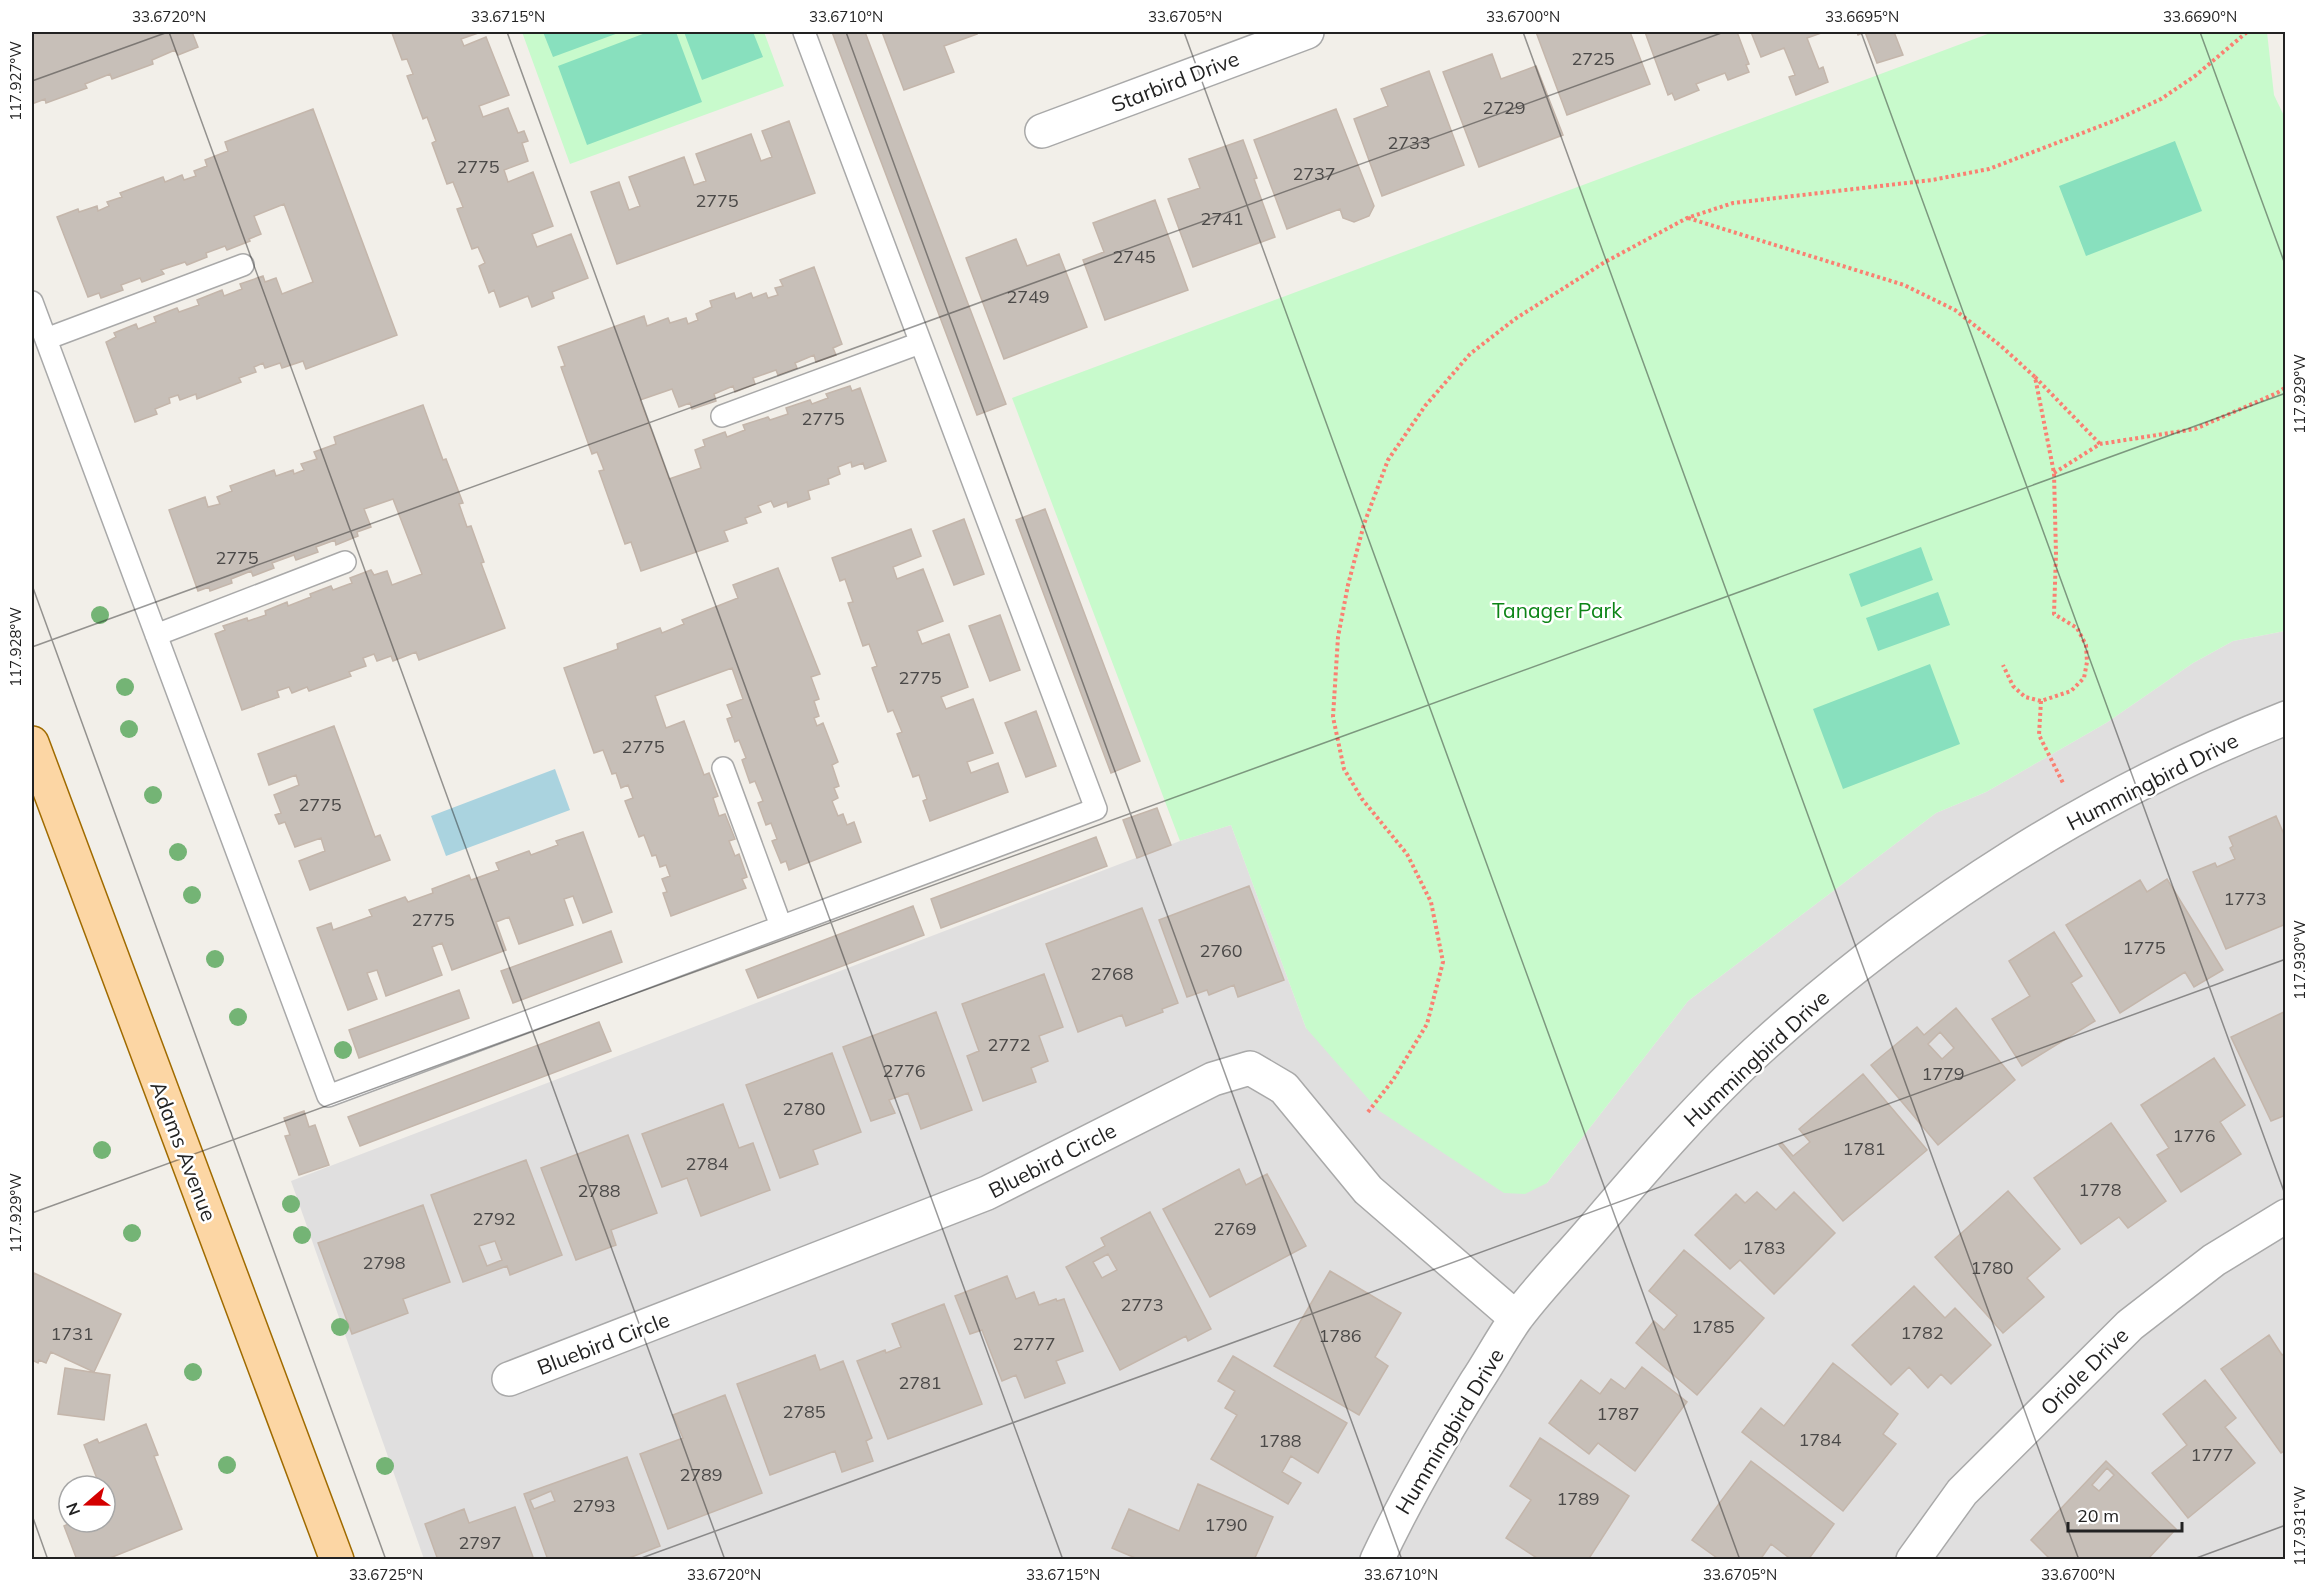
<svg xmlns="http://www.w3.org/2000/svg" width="2317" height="1591" viewBox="0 0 2317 1591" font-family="Mulish,sans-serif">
	<rect width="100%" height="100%" fill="#f2efe9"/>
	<path fill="#e0dfdf" d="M2285 631V1559H424L291 1181 1180 841 1231 825 1306 1028 1547 1183 1688 1001 1936 813 1986 792 2106 723 2193 663 2233 641Z"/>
	<path fill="#c8facc" d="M522 32H764L784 86 570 164Z
		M1993 32H2267L2274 95 2286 120 2285 631 2233 641 2193 663 2106 723 1986 792 1936 813 1688 1001 1547 1183 1525 1194 1504 1193 1378 1110 1306 1028 1231 825 1180 841 1012 398Z"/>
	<path fill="#88e0be" d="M543 32H621L553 57Z
		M648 32H676L702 102 587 145 558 66Z
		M684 32H753L763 57 702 80Z
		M2175 141 2202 211 2086 256 2059 186Z
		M1921 547 1933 580 1861 607 1849 574Z
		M1938 592 1950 625 1878 651 1866 618Z
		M1930 664 1960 744 1843 789 1813 709Z"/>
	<path fill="#aad3df" d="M555 769 570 810 446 856 431 816Z"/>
	<path fill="#c7bfb8" stroke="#c4b6ab" stroke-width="1.5" fill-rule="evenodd" d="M32 32H192L198 47 178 55 175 50 152 60 153 64 112 79 110 74 85 84 87 88 46 103 45 99 32 104Z
		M397 32H481L461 39 464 46 486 37 509 95 479 106 483 117 508 108 518 133 524 131 528 141 522 143 528 161 504 170 508 182 533 172 553 226 532 234 537 247 571 234 588 278 552 292 554 298 532 307 528 296 500 307 494 290 489 293 479 266 485 263 478 247 472 249 457 209 463 207 453 182 447 184 432 143 436 141 427 117 423 119 407 76 413 74 407 59 402 60 392 33Z
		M832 32H865L1006 404 977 415Z
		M882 32H976L977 34 944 46 954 72 904 90Z
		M1536 32H1630L1650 84 1567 115Z
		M1645 32H1737L1749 64 1746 65 1749 72 1728 80 1725 73 1696 84 1699 90 1675 100 1672 93 1668 95Z
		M1751 32H1824L1807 38 1819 69 1823 67 1828 82 1796 95 1789 77 1795 75 1784 48 1761 57Z
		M1857 32H1894L1903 55 1877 63 1865 32 1858 35Z
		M1492 54 1501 79 1536 66 1563 135 1479 167 1443 72Z
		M1429 71 1464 165 1382 196 1354 119 1388 106 1381 89Z
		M313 109 397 335 306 369 303 361 282 368 280 363 265 368 263 363 254 367 256 372 239 378 241 382 197 399 196 394 180 400 178 395 169 398 170 403 155 409 157 414 135 422 106 342 116 337 114 333 136 324 138 329 156 322 154 317 177 308 179 312 199 305 197 300 222 290 224 296 242 289 240 284 263 276 265 282 276 278 282 294 313 282 284 204 254 216 261 234 249 239 250 241 227 250 225 246 206 253 207 257 187 265 185 262 161 270 164 274 142 282 140 278 121 285 123 290 101 298 99 293 88 297 57 217 78 209 79 212 97 206 98 211 109 206 107 202 122 197 120 193 163 177 165 182 182 175 184 180 196 176 194 171 207 166 205 160 228 151 225 142Z
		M1336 109 1374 206 1369 216 1354 222 1343 218 1340 209 1287 229 1254 140Z
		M789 121 815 193 617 264 591 192 619 182 629 210 640 206 629 177 684 157 694 185 706 181 696 154 751 134 761 161 772 157 762 131Z
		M1243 140 1257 178 1254 179 1275 237 1193 267 1168 199 1200 188 1189 159Z
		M1155 200 1188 290 1105 320 1083 260 1104 252 1093 223Z
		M1016 239 1027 266 1059 254 1087 327 1004 359 966 258Z
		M814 267 842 344 833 348 836 355 816 362 814 355 795 363 797 368 778 375 776 370 753 378 755 384 735 392 733 386 714 394 716 401 692 409 690 403 679 407 672 389 640 400 669 479 701 468 695 450 705 446 703 440 725 432 727 437 745 430 743 425 768 417 770 420 788 414 786 408 810 400 812 404 828 398 826 394 850 386 852 391 860 388 886 461 865 469 863 463 852 467 851 462 838 467 840 474 828 479 829 484 808 491 810 499 788 507 787 502 774 507 771 501 758 506 761 512 745 518 747 523 724 531 728 541 641 571 631 542 625 544 599 471 604 470 597 452 592 454 561 367 565 366 558 347 644 316 647 326 668 318 670 323 686 318 688 324 698 320 696 314 712 307 710 301 734 293 736 299 751 293 753 298 766 293 768 298 778 295 775 288 783 286 780 280Z
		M423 405 443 460 446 459 463 503 459 504 467 527 471 526 484 562 481 563 505 628 419 660 416 652 393 661 391 656 377 661 374 654 363 658 366 666 349 672 351 676 309 691 307 687 292 693 289 687 277 691 279 697 242 710 215 634 225 630 223 626 247 618 248 621 266 615 265 611 287 602 288 606 311 597 310 594 331 586 333 590 352 583 350 578 371 570 374 575 387 571 392 585 422 574 393 499 364 509 371 527 357 532 358 536 336 545 335 540 316 547 318 552 296 560 294 555 272 563 274 568 253 576 251 571 231 579 232 583 210 591 209 587 198 591 169 510 205 497 208 507 220 504 217 497 232 491 230 486 274 470 276 476 293 470 294 474 304 470 301 464 317 459 314 452 336 444 334 437Z
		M1045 509 1140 761 1111 773 1016 520Z
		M964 519 984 574 954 585 933 531Z
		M911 529 921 556 893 567 897 579 923 569 943 621 917 631 922 644 949 634 968 687 941 697 946 709 973 699 993 753 967 762 971 773 998 763 1008 792 930 821 923 801 927 799 919 775 913 777 897 734 902 732 893 710 888 712 872 668 877 666 869 644 863 646 848 603 853 602 845 579 840 581 832 558Z
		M778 568 820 674 811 677 819 699 814 701 819 716 814 718 817 726 823 723 838 762 832 765 839 786 834 788 838 798 832 801 838 816 843 814 847 825 854 822 861 842 789 870 786 861 781 863 772 841 777 839 771 823 766 825 758 803 763 801 755 781 750 783 742 760 746 758 739 740 735 742 727 719 732 717 727 705 743 699 732 668 655 696 666 728 684 721 704 775 709 773 718 796 713 798 719 816 725 814 735 839 729 841 735 856 739 854 747 877 742 879 746 888 671 916 663 893 667 892 662 879 670 876 666 865 660 867 656 855 652 856 644 835 639 837 625 801 633 798 628 785 621 788 616 773 612 774 603 750 594 753 564 668 618 649 617 644 660 628 662 633 684 624 682 620 738 598 733 585Z
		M1000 615 1020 670 990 681 969 626Z
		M1036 711 1056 766 1026 777 1005 723Z
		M334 726 375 837 380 835 390 860 310 890 299 861 325 851 321 838 295 847 285 822 279 824 275 815 281 813 274 795 299 785 296 775 269 785 258 754Z
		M1157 808 1171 845 1137 858 1123 820Z
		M2276 816 2286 839V924L2226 949 2193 872 2215 863 2217 867 2235 859 2230 848 2233 846 2229 837Z
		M583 832 612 912 583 923 573 896 564 899 573 925 519 944 509 917 496 922 506 950 452 970 442 943 432 947 442 975 386 996 377 970 367 973 377 999 348 1010 317 928 331 923 333 930 372 916 369 910 405 897 408 902 433 893 432 889 469 875 471 880 499 870 496 863 529 851 531 855 558 845 556 841Z
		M1096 837 1107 866 941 928 931 899Z
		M2167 879 2223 970 2194 987 2185 972 2120 1013 2066 925 2140 880 2147 892Z
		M1249 886 1284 980 1238 997 1234 985 1209 995 1207 990 1187 997 1159 920Z
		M913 906 924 935 758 998 746 970Z
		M1142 908 1178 1003 1162 1009 1163 1012 1126 1026 1122 1015 1078 1032 1046 944Z
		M611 931 622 962 513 1003 501 971Z
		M2054 932 2082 976 2071 983 2095 1021 2022 1066 1992 1019 2030 996 2009 961Z
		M1044 974 1063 1027 1039 1036 1048 1061 1031 1068 1036 1082 983 1101 967 1056 979 1051 962 1004Z
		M459 990 469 1018 359 1058 349 1030Z
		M1956 1008 2015 1080 1938 1145 1871 1065 1917 1027 1924 1035ZM1940 1032 1954 1048 1942 1059 1928 1044Z
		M2286 1011V1115L2271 1121 2231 1037Z
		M936 1012 972 1110 921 1129 908 1093 889 1100 895 1113 871 1121 843 1047Z
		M599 1022 611 1051 360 1146 348 1117Z
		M832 1053 861 1132 813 1150 818 1164 780 1178 746 1085Z
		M2214 1058 2245 1105 2220 1122 2241 1154 2181 1192 2157 1155 2169 1148 2141 1105Z
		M1863 1074 1927 1150 1843 1221 1779 1145 1782 1143 1793 1156 1810 1142 1799 1129Z
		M723 1104 739 1148 753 1143 770 1190 701 1216 687 1178 662 1187 642 1134Z
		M304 1111 309 1127 315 1125 329 1165 299 1175 285 1136 290 1135 284 1118Z
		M2111 1123 2166 1201 2128 1228 2119 1217 2081 1244 2034 1178Z
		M628 1135 657 1213 611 1230 616 1245 576 1260 541 1168Z
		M526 1160 562 1255 510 1275 507 1266 463 1282 431 1195ZM495 1241 502 1260 487 1266 479 1246Z
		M1239 1169 1246 1185 1267 1174 1306 1246 1210 1297 1163 1209Z
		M2008 1191 2060 1249 2027 1278 2044 1297 2003 1333 1935 1257Z
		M1757 1192 1776 1210 1794 1192 1835 1233 1774 1294 1740 1260 1730 1269 1695 1235 1736 1194 1745 1203Z
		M423 1205 450 1282 403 1299 408 1313 352 1334 318 1243Z
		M1150 1212 1211 1329 1188 1341 1186 1336 1120 1370 1066 1267 1105 1246 1101 1238ZM1108 1254 1117 1270 1102 1278 1093 1262Z
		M1684 1250 1764 1318 1697 1395 1636 1343 1654 1321 1664 1330 1677 1315 1649 1291Z
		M1330 1271 1401 1313 1375 1357 1388 1366 1359 1415 1274 1366Z
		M34 1273 121 1314 94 1372 51 1352 46 1363 39 1360 38 1363 32 1360V1278Z
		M1007 1276 1016 1299 1034 1292 1039 1305 1056 1299 1057 1301 1064 1299 1083 1351 1056 1361 1065 1383 1025 1398 1016 1375 1002 1381 982 1330 970 1334 955 1296Z
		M1914 1286 1945 1318 1955 1308 1991 1345 1951 1384 1941 1374 1928 1388 1909 1367 1891 1385 1852 1345Z
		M944 1304 982 1404 888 1439 857 1361 885 1350 886 1353 901 1347 892 1324Z
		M2269 1335 2282 1355 2286 1353V1450L2281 1453 2221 1369Z
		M815 1355 820 1370 843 1361 872 1438 866 1441 873 1461 842 1472 835 1451 770 1475 737 1384Z
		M1233 1356 1347 1423 1318 1473 1291 1456 1282 1472 1301 1483 1288 1504 1211 1459 1237 1415 1225 1408 1235 1391 1218 1381Z
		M1833 1363 1898 1414 1883 1434 1896 1444 1843 1511 1742 1432 1761 1408 1784 1426Z
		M1642 1367 1687 1402 1635 1471 1598 1443 1589 1454 1549 1423 1581 1380 1600 1394 1611 1379 1625 1389Z
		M65 1368 110 1375 104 1420 58 1414Z
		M2205 1380 2236 1418 2225 1427 2255 1463 2188 1518 2152 1473 2187 1445 2163 1414Z
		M725 1395 762 1493 668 1529 640 1454 683 1438 673 1415Z
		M146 1424 158 1455 154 1456 182 1529 105 1560H77L64 1526 73 1522H105V1486H95L99 1484 84 1445 97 1439 99 1443Z
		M1540 1438 1629 1496 1588 1560H1540L1506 1538 1531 1500 1510 1486Z
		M627 1457 660 1546 624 1560H548L524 1494ZM551 1491 555 1501 534 1509 530 1500Z
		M1751 1461 1834 1524 1808 1560H1792L1771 1544 1760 1560H1720L1692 1540Z
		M2106 1461 2176 1529 2147 1560H2051L2031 1540ZM2107 1468 2114 1475 2099 1491 2092 1485Z
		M1198 1484 1273 1517 1254 1560H1140L1112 1548 1129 1509 1179 1531Z
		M515 1507 534 1560H438L425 1524 464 1509 469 1523Z"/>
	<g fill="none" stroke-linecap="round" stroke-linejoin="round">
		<defs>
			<path id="service" d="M32 302 328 1096 1096 809 804 32
				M46 339 243 265
				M722 416 920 343
				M156 635 345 562
				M723 768 781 926"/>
			<path id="minor" d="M1042 131 1307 32
				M509 1379 987 1193 1213 1079 1250 1068 1284 1088 1368 1190 1516 1318
				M1377 1560C1406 1498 1440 1440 1476 1382 1490 1361 1502 1338 1517 1317 1541 1285 1570 1256 1596 1225 1649 1163 1704 1099 1765 1044 1918 906 2094 793 2286 718
				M1913 1560 1962 1492 2130 1325 2214 1260 2286 1216"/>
			<path id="primary" d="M32 743 337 1560"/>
		</defs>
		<use href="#service" stroke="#a9a9a9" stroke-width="24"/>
		<use href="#minor" stroke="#a9a9a9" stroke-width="36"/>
		<use href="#primary" stroke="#a06b00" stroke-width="36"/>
		<path stroke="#fa8072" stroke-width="4" stroke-dasharray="3 3" stroke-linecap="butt" d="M1688 218 1904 285 1955 310 2001 346 2035 377 2054 473 2056 554 2054 614 2077 628 2086 645 2087 662 2084 678 2071 691 2041 701 2025 697 2013 686 2003 665
			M2035 377 2100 444
			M2054 473 2100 444 2195 429 2277 393 2286 387
			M2041 701 2039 735 2064 785
			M1368 1112 1393 1080 1427 1024 1443 962 1431 902 1407 854 1362 799 1344 769 1333 717 1338 637 1348 585 1364 524 1388 460 1425 406 1470 354 1515 319 1605 262 1687 218 1733 203 1932 180 1989 169 2116 120 2161 99 2195 76 2247 32"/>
		<use href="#service" stroke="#fff" stroke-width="21"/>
		<use href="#minor" stroke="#fff" stroke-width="33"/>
		<use href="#primary" stroke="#fcd6a4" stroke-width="33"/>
	</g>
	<g fill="#74b475">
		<circle cx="100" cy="615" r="9"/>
		<circle cx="125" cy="687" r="9"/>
		<circle cx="129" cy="729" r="9"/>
		<circle cx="153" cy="795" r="9"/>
		<circle cx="178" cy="852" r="9"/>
		<circle cx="192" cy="895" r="9"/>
		<circle cx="215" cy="959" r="9"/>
		<circle cx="238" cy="1017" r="9"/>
		<circle cx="343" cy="1050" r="9"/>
		<circle cx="102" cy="1150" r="9"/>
		<circle cx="291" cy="1204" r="9"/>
		<circle cx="132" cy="1233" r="9"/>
		<circle cx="302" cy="1235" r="9"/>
		<circle cx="340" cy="1327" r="9"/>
		<circle cx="193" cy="1372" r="9"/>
		<circle cx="227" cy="1465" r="9"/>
		<circle cx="385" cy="1466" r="9"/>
	</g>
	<path fill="none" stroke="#222" stroke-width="1.5" stroke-opacity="0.45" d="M169 32 725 1560M507 32 1063 1560M846 32 1402 1560M1184 32 1740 1560M1523 32 2079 1560M1861 32 2286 1197M2200 32 2286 267M32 81 168 32M32 585 386 1560M32 647 1724 32M32 1213 2286 393M32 1515 48 1560M636 1560 2286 959M2191 1560 2286 1525"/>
	<g text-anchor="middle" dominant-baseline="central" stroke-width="5" stroke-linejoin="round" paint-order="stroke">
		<g font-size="18" fill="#4b4948">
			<text x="1593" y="58">2725</text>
			<text x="1504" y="107">2729</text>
			<text x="1409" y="142">2733</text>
			<text x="478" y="166">2775</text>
			<text x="1314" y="173">2737</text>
			<text x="717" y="200">2775</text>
			<text x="1222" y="218">2741</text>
			<text x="1134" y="256">2745</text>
			<text x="1028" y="296">2749</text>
			<text x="823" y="418">2775</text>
			<text x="237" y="557">2775</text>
			<text x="920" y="677">2775</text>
			<text x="643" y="746">2775</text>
			<text x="320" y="804">2775</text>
			<text x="2245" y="898">1773</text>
			<text x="433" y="919">2775</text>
			<text x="2144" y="947">1775</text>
			<text x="1221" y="950">2760</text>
			<text x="1112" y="973">2768</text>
			<text x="1009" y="1044">2772</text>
			<text x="904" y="1070">2776</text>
			<text x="1943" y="1073">1779</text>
			<text x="804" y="1108">2780</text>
			<text x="2194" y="1135">1776</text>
			<text x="1864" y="1148">1781</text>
			<text x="707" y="1163">2784</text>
			<text x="2100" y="1189">1778</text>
			<text x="599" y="1190">2788</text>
			<text x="494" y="1218">2792</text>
			<text x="1235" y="1228">2769</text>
			<text x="1764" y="1247">1783</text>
			<text x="384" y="1262">2798</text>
			<text x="1992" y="1267">1780</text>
			<text x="1142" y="1304">2773</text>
			<text x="1713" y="1326">1785</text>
			<text x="1922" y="1332">1782</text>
			<text x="72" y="1333">1731</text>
			<text x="1340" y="1335">1786</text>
			<text x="1034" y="1343">2777</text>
			<text x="920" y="1382">2781</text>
			<text x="804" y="1411">2785</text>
			<text x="1618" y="1413">1787</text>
			<text x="1820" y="1439">1784</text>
			<text x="1280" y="1440">1788</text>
			<text x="2212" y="1454">1777</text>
			<text x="701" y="1474">2789</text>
			<text x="1578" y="1498">1789</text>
			<text x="594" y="1505">2793</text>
			<text x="1226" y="1524">1790</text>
			<text x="480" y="1542">2797</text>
		</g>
		<g font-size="21" fill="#222" stroke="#fff">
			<text transform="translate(1175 81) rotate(-21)">Starbird Drive</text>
			<text transform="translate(2152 781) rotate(-27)">Hummingbird Drive</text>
			<text transform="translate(1756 1058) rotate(-43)">Hummingbird Drive</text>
			<text transform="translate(184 1151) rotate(69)">Adams Avenue</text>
			<text transform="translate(1052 1160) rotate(-27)">Bluebird Circle</text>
			<text transform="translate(603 1343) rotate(-21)">Bluebird Circle</text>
			<text transform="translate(2084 1371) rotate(-45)">Oriole Drive</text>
			<text transform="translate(1449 1431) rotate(-59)">Hummingbird Drive</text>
		</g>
		<g font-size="21" fill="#0c8416" stroke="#fff">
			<text x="1557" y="610">Tanager Park</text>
		</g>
	</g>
	<rect width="2317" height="1591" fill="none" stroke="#ffffff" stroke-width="66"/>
	<g transform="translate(87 1504) rotate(250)"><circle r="28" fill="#ffffff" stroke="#a7a7a7" stroke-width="1.5"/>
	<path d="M0-4.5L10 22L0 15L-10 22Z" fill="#d40000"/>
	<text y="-9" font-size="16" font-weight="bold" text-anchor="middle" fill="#222222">N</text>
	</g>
	<path d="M2068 1522v9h114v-9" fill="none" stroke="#222222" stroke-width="3"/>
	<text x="2077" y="1522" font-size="18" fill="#222222" stroke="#ffffff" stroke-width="4.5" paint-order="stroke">20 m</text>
	<rect x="33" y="33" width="2251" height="1525" fill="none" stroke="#222" stroke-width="2"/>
	<g font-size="15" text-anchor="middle" fill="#222">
		<text x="169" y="22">33.6720°N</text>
		<text x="508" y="22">33.6715°N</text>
		<text x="846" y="22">33.6710°N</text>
		<text x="1185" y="22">33.6705°N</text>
		<text x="1523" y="22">33.6700°N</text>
		<text x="1862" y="22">33.6695°N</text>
		<text x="2200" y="22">33.6690°N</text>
		<text transform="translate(16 81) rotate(-90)" y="5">117.927°W</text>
		<text transform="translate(2300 394) rotate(-90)" y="5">117.929°W</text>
		<text transform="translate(16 647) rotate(-90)" y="5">117.928°W</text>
		<text transform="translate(2300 960) rotate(-90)" y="5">117.930°W</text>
		<text transform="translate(16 1213) rotate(-90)" y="5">117.929°W</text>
		<text transform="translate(2300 1526) rotate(-90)" y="5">117.931°W</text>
		<text x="386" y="1580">33.6725°N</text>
		<text x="724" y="1580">33.6720°N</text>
		<text x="1063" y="1580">33.6715°N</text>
		<text x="1401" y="1580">33.6710°N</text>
		<text x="1740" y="1580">33.6705°N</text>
		<text x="2078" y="1580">33.6700°N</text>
	</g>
</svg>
